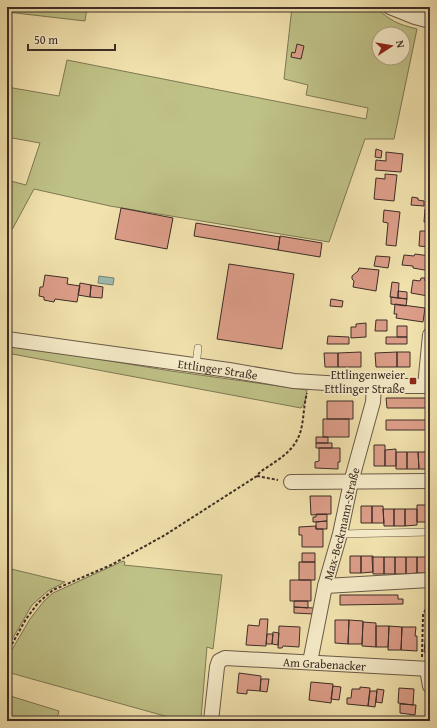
<svg xmlns="http://www.w3.org/2000/svg" width="437" height="728" viewBox="0 0 437 728" font-family="'Gentium Book Plus',serif">
	<rect width="100%" height="100%" fill="#f2e3ae"/>
	<filter id="stains"><feTurbulence type="fractalNoise" baseFrequency=".005" numOctaves="4"/><feColorMatrix values="0 0 0 0 .2 0 0 0 0 .09 0 0 0 0 .02 0 0 0 .5 -.17"/></filter>
	<radialGradient id="worn" r=".72"><stop offset=".6" stop-color="#630" stop-opacity="0"/><stop offset="1" stop-color="#630" stop-opacity=".3"/></radialGradient>
	<path fill="#bfc287" stroke="#7e7856" fill-rule="evenodd" d="M7 7H87L85 21 7 12Z
		M292 7H375C391 21 397 24 417 29L394 139H365L329 242 110 206 34 189 13 228 7 234V180L26 185 40 143 7 137V87L59 96 67 60 366 119 368 108 306 95 308 85 284 79ZM379 34H403V58H379Z
		M7 344 171 371 307 390 305 403 301 408 7 353Z
		M123 561 125 562 124 565 222 575 213 649 207 647 201 718H172L7 672V658L30 619 44 601 53 593Z
		M7 568 65 582 48 591 32 605 7 648Z
		M7 695 59 711 56 721H7Z"/>
	<path fill="#9cbdaf" stroke="#768378" d="M99 276 114 278 113 285 98 283Z"/>
	<path fill="#dd9e89" stroke="#3d2d26" d="M297 44 304 46 301 59 291 57 292 52 295 53Z
		M376 149 382 151 381 158 375 157Z
		M386 152 403 154 401 172 375 170 376 160 386 161Z
		M385 174 397 175 394 201 374 199 376 178 385 179Z
		M428 185H430V202H427Z
		M412 197 418 198V200L424 201V206L411 205Z
		M121 208 173 218 167 249 115 239Z
		M425 209H430V223L424 222Z
		M384 210 400 212 396 246 386 245 388 223 383 222Z
		M196 223 280 237 278 250 194 236Z
		M420 231H430V247L419 246Z
		M280 236 322 243 320 257 278 250Z
		M415 254 430 256V271L413 268V266L402 265 404 255 414 256Z
		M376 256 390 257 388 268 374 266Z
		M229 264 294 274 282 349 217 339Z
		M359 268 379 270 376 291 353 287 354 281 352 279V276L358 271Z
		M45 275 68 278 67 284 80 286 77 302 55 299 54 302 44 300V297L39 296 40 287H43Z
		M421 278H425V281H430L428 296 411 293 413 280 420 281Z
		M392 282 399 283 398 298 390 297Z
		M80 283 91 285 90 297 78 295Z
		M91 285 103 287 102 298 90 297Z
		M398 291 407 292V299L398 298Z
		M391 297 407 299 406 306 391 304Z
		M331 299 343 301 342 307 330 306Z
		M395 304 425 308 423 322 396 318 397 314H394Z
		M376 320H387V331H375Z
		M366 323V337L351 338V327H356V324Z
		M397 326H407V337H397Z
		M328 336 349 337V344H327Z
		M386 337H407V344H386Z
		M361 352V367H338V353Z
		M397 352H410V367H397Z
		M397 352V367H376L375 353Z
		M324 353H338V367H325Z
		M386 398H430V408H387Z
		M327 401H353V419H327Z
		M323 419H349V437H323Z
		M386 420H430V430H386Z
		M316 437H328V443H316Z
		M316 443H332V448H316Z
		M374 445H385V466H374Z
		M319 448H340V462H338V469L315 468V462L319 461Z
		M396 449V466H385V450Z
		M396 452H407V469H396Z
		M407 452H418L419 469H407Z
		M418 452H430V469H419Z
		M310 496H331V514L311 515Z
		M417 505H428V522H417Z
		M428 505H430V522H428Z
		M361 506H372V523H361Z
		M372 506H383L384 523H372Z
		M383 509H394V526H384Z
		M394 509H405V526H394Z
		M405 509H417V525L405 526Z
		M316 514H327V521L313 522V517H316Z
		M327 521V529H316V522Z
		M316 526V529H323V547H302V535H299V527Z
		M302 553H315V562H302Z
		M428 555H430V572H428Z
		M350 556H361V573H350Z
		M361 556H373V572L361 573Z
		M372 557H384V574H373Z
		M384 557H395V574H384Z
		M395 557H406V574H395Z
		M406 557H417V573L406 574Z
		M417 557H428V573H417Z
		M299 562H315V580H299Z
		M290 580H311V601H290Z
		M340 595H398V599H403V604L340 605Z
		M294 601H308V608L294 607Z
		M294 607 314 608V614L294 613Z
		M260 619H268L266 646 246 645 248 625 259 626Z
		M335 620H349L348 644 335 643Z
		M349 620 363 621 362 644H348Z
		M363 622 376 623V647L362 646Z
		M279 626 300 627 299 647 283 646 282 648H278Z
		M376 626H389L388 647H376Z
		M389 626 402 627 401 650H388Z
		M402 627H416L415 636H417V651L401 650Z
		M426 631H430V643H425Z
		M273 632 279 633 278 645 272 644Z
		M267 634H273L272 644H266Z
		M425 643H430V653L424 652Z
		M239 673 261 676 260 691 247 690V694L237 693Z
		M261 679H269L267 692 260 691Z
		M311 682 333 684 331 703 309 700Z
		M333 686 341 687 339 700 331 699Z
		M360 687 370 688 368 706 347 704V698H351L352 689H360Z
		M399 688 414 689 413 705 398 703Z
		M377 689 384 690 382 703 376 702Z
		M370 691H377L375 707 368 706Z
		M400 704 416 705 415 715 400 713Z"/>
	<g fill="none" stroke-linecap="round" stroke-linejoin="round">
		<defs>
			<path id="service" d="M196 365 198 348
				M340 534 430 532"/>
			<g id="minor">
				<path d="M390 7 415 17 430 21"/>
				<path id="s1" d="M7 339 229 370 294 381 374 386H430"/>
				<path d="M425 386 430 335"/>
				<path d="M291 482 430 481"/>
				<path d="M325 586 430 580"/>
				<path id="s2" d="M310 662 325 586 340 534 351 482 373 402 374 386"/>
				<path d="M427 669 430 686"/>
				<path id="s3" d="M211 721 217 667 219 661 225 658 430 669"/>
			</g>
		</defs>
		<use href="#service" stroke="#6a5a48" stroke-width="8"/>
		<use href="#minor" stroke="#6a5a48" stroke-width="16"/>
		<path stroke="#3d2d26" stroke-width="2" stroke-dasharray="3 2" stroke-linecap="butt" d="M370 7 377 11
			M257 476 278 480
			M7 653 26 619 38 603 53 590 111 565 165 535 257 476 260 472C279 459 298 450 302 425 304 414 304 404 307 393
			M422 657 423 615 430 600"/>
		<use href="#service" stroke="#f7edca" stroke-width="7"/>
		<use href="#minor" stroke="#f7edca" stroke-width="14"/>
	</g>
	<rect fill="#8f2418" stroke="#f7edca" stroke-width="1.5" x="409" y="377" width="8" height="8" rx="2"/>
	<g text-anchor="middle" dominant-baseline="central" stroke-width="3.5" stroke-linejoin="round" paint-order="stroke">
		<g font-size="12" fill="#3d2d26" stroke="#f7edca">
			<text stroke="none"><textPath href="#s1" startOffset="213">Ettlinger Straße</textPath></text>
			<text stroke="none"><textPath href="#s2" startOffset="142">Max-Beckmann-Straße</textPath></text>
			<text stroke="none"><textPath href="#s3" startOffset="167">Am Grabenacker</textPath></text>
		</g>
		<g font-size="12" fill="#3d2d26" stroke="#f7edca" text-anchor="end">
			<text x="405" y="374">Ettlingenweier<tspan x="405" dy="14">Ettlinger Straße</tspan></text>
		</g>
	</g>
	<rect width="437" height="728" fill="none" stroke="#f2e3ae" stroke-width="24"/>
	<rect x="8" y="8" width="421" height="712" fill="none" stroke="#3d2d26" stroke-width="2"/>
	<rect x="12" y="12" width="413" height="704" fill="none" stroke="#3d2d26"/>
	<g transform="translate(391 46) rotate(78)"><circle r="19" fill="#f7edca" stroke="#ada088"/>
	<path d="M0-3L7 15L0 10L-7 15Z" fill="#8f2418"/>
	<text y="-6" font-size="11" font-weight="bold" text-anchor="middle" fill="#3d2d26">N</text>
	</g>
	<path d="M28 44v6h87v-6" fill="none" stroke="#3d2d26" stroke-width="2"/>
	<text x="34" y="44" font-size="12" fill="#3d2d26" stroke="#f7edca" stroke-width="3" paint-order="stroke">50 m</text>
	<rect width="100%" height="100%" filter="url(#stains)"/>
	<rect width="100%" height="100%" fill="url(#worn)"/>
</svg>
